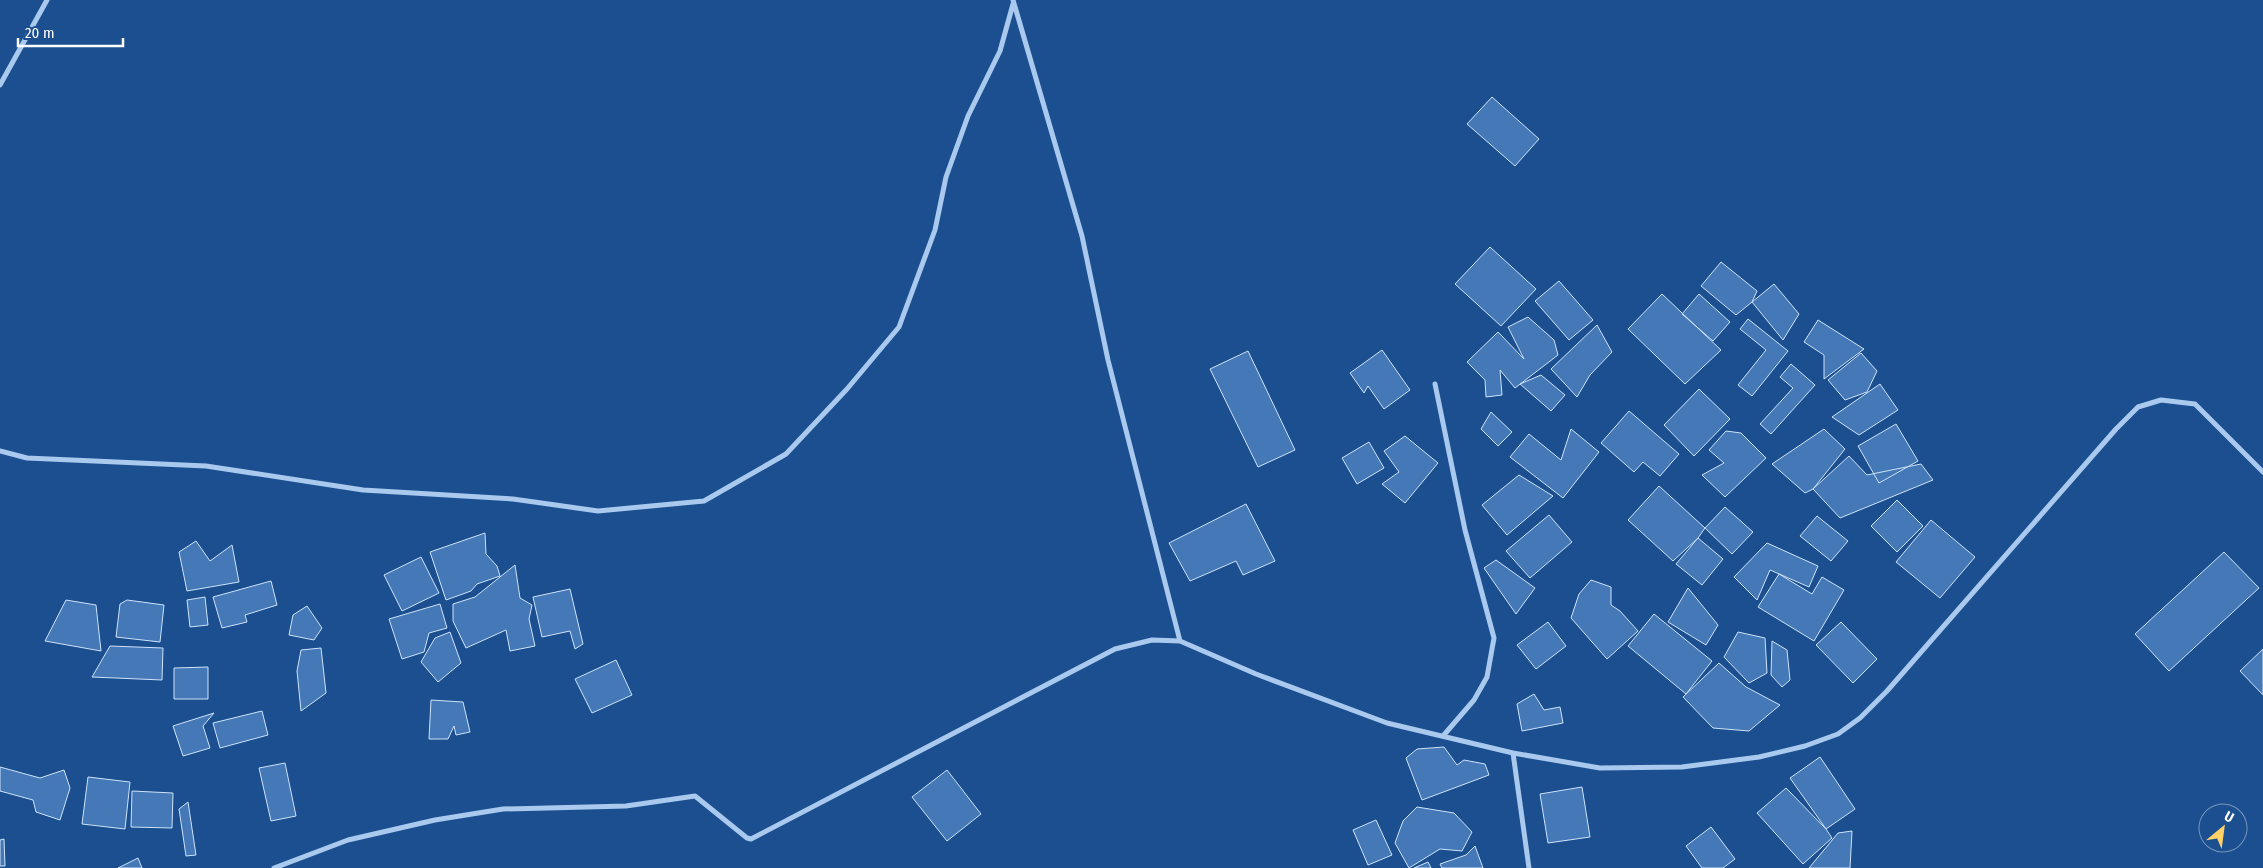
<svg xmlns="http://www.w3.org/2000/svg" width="2263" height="868" viewBox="0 0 2263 868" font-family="'Fira Sans Condensed',sans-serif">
	<rect width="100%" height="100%" fill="#1b4f8f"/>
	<path fill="#4478b7" stroke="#cfe3fa" d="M1492 97 1539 139 1515 166 1467 124Z
		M1490 247 1536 289 1501 326 1455 284Z
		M1721 262 1757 291 1752 302 1736 315 1701 286Z
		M1559 281 1593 320 1569 340 1535 301Z
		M1774 284 1799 314 1783 340 1752 302Z
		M1662 294 1721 350 1685 384 1628 329Z
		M1699 294 1730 322 1713 341 1682 314Z
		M1528 317 1554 340 1558 355 1515 388 1500 370 1502 395 1486 397 1485 380 1467 362 1498 332 1524 359 1508 327Z
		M1748 319 1788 351 1752 396 1738 385 1766 350 1740 329Z
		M1818 320 1864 349 1824 379V355L1804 342Z
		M1597 325 1612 352 1590 375 1577 397 1551 369Z
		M1382 350 1410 390 1384 409 1368 386 1364 393 1350 373Z
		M1248 351 1295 450 1258 467 1210 369Z
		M1861 353 1877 371 1867 392 1845 400 1828 380Z
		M1791 364 1815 385 1771 434 1760 424 1793 388 1780 377Z
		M1541 375 1565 395 1551 411 1520 384Z
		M1880 384 1898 410 1859 435 1832 417Z
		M1699 389 1730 419 1694 456 1664 425Z
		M1629 411 1679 454 1660 476 1643 462 1634 472 1601 443Z
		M1491 412 1512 432 1498 446 1481 429Z
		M1896 424 1918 461 1879 483 1858 446Z
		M1571 429 1599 452 1563 498 1510 457 1529 434 1561 460Z
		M1824 429 1845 449 1813 489 1805 493 1772 464Z
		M1726 431 1741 433 1766 458 1725 497 1702 475 1724 463 1709 450Z
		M1405 436 1438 463 1405 503 1382 484 1399 472 1384 451Z
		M1369 442 1384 468 1357 484 1342 458Z
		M1849 456 1867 475 1921 464 1933 480 1840 518 1813 489Z
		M1519 475 1553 496 1507 535 1482 505Z
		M1659 486 1705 528 1698 538 1673 561 1628 520Z
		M1897 500 1923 526 1897 552 1871 526Z
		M1246 504 1275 561 1243 575 1236 561 1190 581 1169 543Z
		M1725 507 1753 532 1732 554 1705 528Z
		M1549 515 1572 542 1530 578 1506 551Z
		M1817 516 1848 541 1831 561 1800 536Z
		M1931 520 1975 557 1940 598 1896 562Z
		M485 533 486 554 497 566 500 576 477 584 471 591 446 600 430 552Z
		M1698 538 1723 559 1702 585 1676 564Z
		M196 541 210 561 232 545 239 582 187 591 179 552Z
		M1767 543 1818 566 1809 587 1770 570 1757 600 1734 577Z
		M2224 552 2259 588 2169 671 2135 634Z
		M421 557 439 593 402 611 384 575Z
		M1496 560 1535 588 1516 614 1484 568Z
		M515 565 520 598 532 605 529 619 535 646 510 651 506 630 466 648 453 621V604L475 597Z
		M1779 574 1812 594 1822 577 1844 590 1814 641 1758 607Z
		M1591 580 1611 587V605L1620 611 1638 631 1607 659 1571 618 1579 594Z
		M271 581 277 605 245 615 247 622 222 628 213 597Z
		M1688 588 1718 625 1706 645 1668 622Z
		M570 589 583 644 575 649 570 631 542 637 533 597Z
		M205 597 208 625 190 627 187 600Z
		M66 600 96 605 101 651 45 641Z
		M127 600 164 605 160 642 116 637 120 604Z
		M440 604 447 628 429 633 424 652 402 659 389 619Z
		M307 606 322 628 314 640 289 635 293 615Z
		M1654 614 1712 661 1686 694 1628 646Z
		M1548 622 1566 646 1536 669 1517 645Z
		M1841 622 1877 659 1853 683 1816 645Z
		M450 632 461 663 438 682 421 662 435 638Z
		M1738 632 1765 638 1767 673 1749 683 1724 657Z
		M1772 641 1787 650 1790 680 1782 687 1771 675Z
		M110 646 163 648 162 680 92 677Z
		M321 648 326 693 301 711 297 671 301 650Z
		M2263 649V695L2240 671Z
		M616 660 632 695 592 713 575 679Z
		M1719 663 1746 687 1780 705 1749 731 1713 728 1683 697Z
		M208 667V699H174V668Z
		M1534 694 1544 710 1560 707 1563 723 1522 731 1517 704Z
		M431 700 463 702 470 732 456 735 454 726 448 739H429Z
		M262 711 268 735 220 748 213 723Z
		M214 713 203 726 210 748 183 756 173 726Z
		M1444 747 1457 765 1464 760 1485 764 1489 775 1422 800 1406 758 1417 749Z
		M1820 757 1855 809 1826 829 1790 778Z
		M285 763 296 816 271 821 259 768Z
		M0 767 40 778 64 770 70 788 60 820 36 812 33 800 0 791Z
		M947 770 981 814 947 841 912 797Z
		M88 777 130 782 125 829 82 824Z
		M1582 787 1590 837 1548 843 1540 794Z
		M1786 788 1826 829 1832 838 1803 864 1757 813Z
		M132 791 173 793 172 828 131 827Z
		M188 802 196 855 186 856 179 809Z
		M1417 807 1454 813 1472 832 1462 851 1440 849 1409 868 1395 843 1403 821Z
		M1376 820 1392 855 1368 865 1353 830Z
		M1711 827 1735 859 1723 868H1702L1686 846Z
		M1852 831 1850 868H1809L1838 833Z
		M4 839 5 866H0V840Z
		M1475 846 1483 868H1442L1440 864 1466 855Z
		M138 858 142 868H118Z
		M1428 862 1431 868H1414Z"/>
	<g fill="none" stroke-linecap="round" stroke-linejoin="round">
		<path stroke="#a9c9ee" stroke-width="5" d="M1013 0 1082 236 1108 360 1180 641
			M0 85 47 0
			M1435 384 1465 530 1494 638 1487 677 1474 700 1443 736
			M0 451 27 458 206 466 363 490 513 499 598 511 704 501 786 454 847 389 899 327 935 230 946 177 968 116 1000 51 1013 4
			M1513 753 1529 868
			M274 868 348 840 435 820 503 809 626 806 695 796 747 838 751 839 1115 649 1152 640 1180 641 1256 674 1387 723 1513 753 1600 768 1682 767 1759 757 1805 746 1838 734 1860 718 1887 691 2116 429 2138 407 2161 400 2195 404 2263 472"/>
	</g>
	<g transform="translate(2223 828) rotate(29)"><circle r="24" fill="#1b4f8f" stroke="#7695bc"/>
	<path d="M0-4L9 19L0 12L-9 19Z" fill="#ffd166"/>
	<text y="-8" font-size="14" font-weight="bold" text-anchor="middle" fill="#ffffff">U</text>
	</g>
	<path d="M18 38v8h105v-8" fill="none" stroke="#ffffff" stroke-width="2.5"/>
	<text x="25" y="38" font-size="15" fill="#ffffff" stroke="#1b4f8f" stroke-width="4" paint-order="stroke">20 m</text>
</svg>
